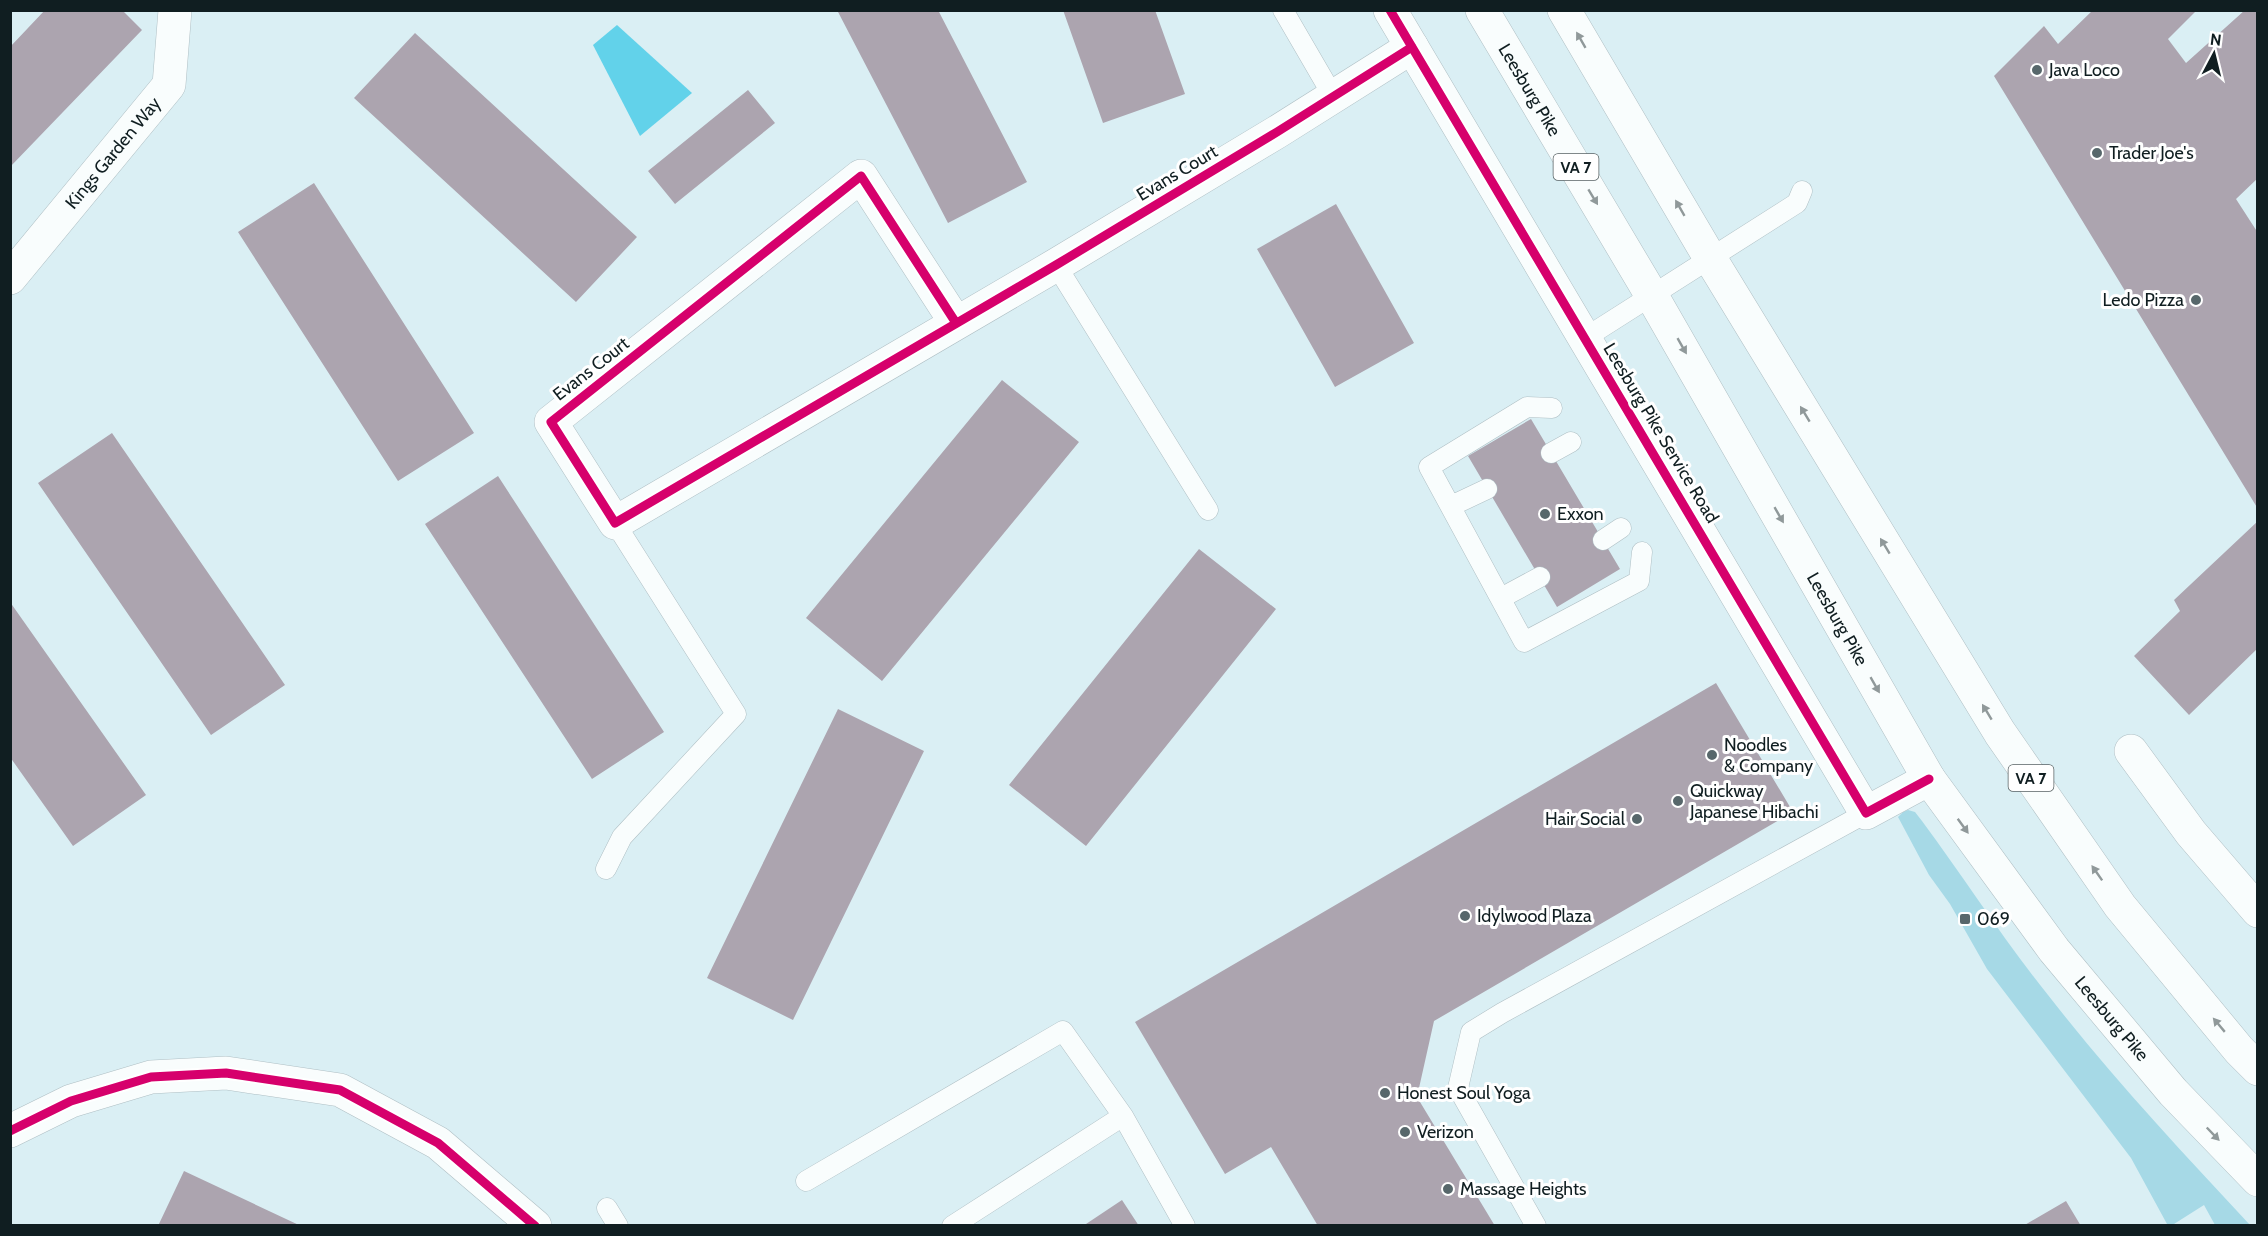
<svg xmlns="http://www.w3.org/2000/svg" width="2268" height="1236" viewBox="0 0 2268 1236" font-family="Cabin,sans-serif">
	<rect width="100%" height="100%" fill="#daeff4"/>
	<path fill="#a6d9e6" d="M1908 810 1915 812 1922 821C1965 879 2003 939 2048 995 2111 1076 2181 1151 2250 1225H2215L2204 1205 2174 1224H2167L2131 1158 1987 969 1950 904 1929 875 1898 817 1903 812Z"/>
	<path fill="#62d2ea" d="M617 25 692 93 640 136 593 45Z"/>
	<path fill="#aca4af" d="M45 10H122L142 30 10 167V47Z
		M837 10H938L1027 182 948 223Z
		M1063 10H1155L1185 94 1103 123Z
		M2093 10H2197L2168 39 2186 63 2245 10H2258V178L2236 199 2258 233V509L1994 76 2044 26 2058 44Z
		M415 33 637 237 576 302 354 98Z
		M748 90 775 123 675 204 648 171Z
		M314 183 474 433 398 481 238 232Z
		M1336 204 1414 343 1335 387 1257 249Z
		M1002 380 1079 442 882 681 806 618Z
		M1531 419 1620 569 1557 607 1468 456Z
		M112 433 285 685 211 735 38 483Z
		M498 476 664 732 592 779 425 524Z
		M2258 521V648L2189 715 2134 656 2180 611 2174 600Z
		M1199 549 1276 609 1086 846 1009 785Z
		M10 602 146 795 73 846 10 757Z
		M1716 683 1793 812 1434 1021 1417 1097 1495 1226H1318L1271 1147 1225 1174 1135 1022Z
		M838 709 924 751 793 1020 707 978Z
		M184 1171 301 1226H158Z
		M1122 1200 1139 1226H1083Z
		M2066 1201 2081 1226H2023Z"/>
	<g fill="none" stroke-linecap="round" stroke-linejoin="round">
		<defs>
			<path id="service" d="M1283 10 1333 96
				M1056 265 1208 510
				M1585 338 1797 203 1802 191
				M1552 408 1527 407 1429 467 1524 642 1639 581 1642 552
				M1551 453 1571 442
				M1451 506 1487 489
				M1603 540 1621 528
				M1501 598 1540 577
				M606 869 622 837 736 714 615 523
				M1123 1116 1185 1226
				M806 1181 1063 1031 1123 1116 952 1226
				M607 1208 618 1226
				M1536 1226 1458 1088 1471 1032 1502 1013 1866 813"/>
			<g id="minor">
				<path d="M1390 10 1866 813 1929 779"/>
				<path id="s1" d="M10 278 169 85 175 10"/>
				<path d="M956 323 861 176 551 422 615 523 1056 265 1277 132 1412 47"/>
				<path d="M2131 751 2191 833 2258 911"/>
				<path d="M10 1131 71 1101 151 1077 226 1073 340 1090 438 1143 535 1226"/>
			</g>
			<g id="primary">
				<path id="s2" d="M1482 10 1652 296 1929 779 2054 950 2173 1092 2258 1180"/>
				<path d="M1564 10 1710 258 2000 733 2120 906 2239 1050 2258 1069"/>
			</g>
		</defs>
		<use href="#service" stroke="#afbfc4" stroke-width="21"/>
		<use href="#minor" stroke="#afbfc4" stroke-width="34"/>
		<use href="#primary" stroke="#afbfc4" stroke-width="34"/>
		<use href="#service" stroke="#f9fdfd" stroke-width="20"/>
		<use href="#minor" stroke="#f9fdfd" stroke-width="33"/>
		<use href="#primary" stroke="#f9fdfd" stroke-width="33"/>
		<defs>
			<path id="cycleway" d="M1390 10 1866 813 1929 779
				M956 323 861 176 551 422 615 523 1056 265 1277 132 1412 47
				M10 1131 71 1101 151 1077 226 1073 340 1090 438 1143 535 1226"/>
		</defs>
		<use href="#cycleway" stroke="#fff" stroke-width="13"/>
		<use href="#cycleway" stroke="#d6006c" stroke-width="9"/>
	</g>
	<defs><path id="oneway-solid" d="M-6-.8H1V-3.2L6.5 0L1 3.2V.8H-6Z" transform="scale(1.5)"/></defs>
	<g fill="#90999a">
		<use href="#oneway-solid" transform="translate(1581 40) rotate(-120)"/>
		<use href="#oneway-solid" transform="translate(1593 197) rotate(59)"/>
		<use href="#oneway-solid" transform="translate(1680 208) rotate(-120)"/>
		<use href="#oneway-solid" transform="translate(1682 346) rotate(60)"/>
		<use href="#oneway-solid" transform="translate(1805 414) rotate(-121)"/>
		<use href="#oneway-solid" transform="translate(1779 515) rotate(60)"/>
		<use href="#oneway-solid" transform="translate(1885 546) rotate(-121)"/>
		<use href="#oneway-solid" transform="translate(1875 685) rotate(60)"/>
		<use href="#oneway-solid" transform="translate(1987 712) rotate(-121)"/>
		<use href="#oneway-solid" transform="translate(1963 826) rotate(54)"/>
		<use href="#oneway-solid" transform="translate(2097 873) rotate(-125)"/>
		<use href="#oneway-solid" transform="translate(2219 1025) rotate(-130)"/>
		<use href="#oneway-solid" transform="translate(2213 1134) rotate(46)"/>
	</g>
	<g fill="#57676b" stroke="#fff" stroke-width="2">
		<circle cx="2037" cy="70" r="6"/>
		<circle cx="2097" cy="153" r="6"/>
		<circle cx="2196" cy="300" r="6"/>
		<circle cx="1545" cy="514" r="6"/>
		<circle cx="1712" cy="755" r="6"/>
		<circle cx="1678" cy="801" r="6"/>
		<circle cx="1637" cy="819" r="6"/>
		<circle cx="1465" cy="916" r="6"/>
		<rect x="1959" y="913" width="12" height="12" rx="3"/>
		<circle cx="1385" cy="1093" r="6"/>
		<circle cx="1405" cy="1132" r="6"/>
		<circle cx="1448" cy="1189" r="6"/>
	</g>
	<g text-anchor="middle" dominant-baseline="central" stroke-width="6" stroke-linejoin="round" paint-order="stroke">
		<g fill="#fff" stroke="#586264" stroke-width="1.5">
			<rect x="1553.5" y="154" width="45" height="26" rx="4.5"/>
			<rect x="2008.5" y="765" width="45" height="26" rx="4.5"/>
		</g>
		<g font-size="16" font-weight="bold" fill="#101e21">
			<text x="1576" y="167">VA 7</text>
			<text x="2031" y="778">VA 7</text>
		</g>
		<g font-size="18" fill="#101e21" stroke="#fff" text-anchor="start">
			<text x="2049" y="70">Java Loco</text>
			<text x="2109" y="153">Trader Joe's</text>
			<text x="2184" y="300" text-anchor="end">Ledo Pizza</text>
			<text x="1557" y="514">Exxon</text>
			<text x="1724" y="745">Noodles<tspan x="1724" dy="21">&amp; Company</tspan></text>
			<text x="1690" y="791">Quickway<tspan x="1690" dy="21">Japanese Hibachi</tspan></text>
			<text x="1625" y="819" text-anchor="end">Hair Social</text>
			<text x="1477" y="916">Idylwood Plaza</text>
			<text x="1977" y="919">069</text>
			<text x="1397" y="1093">Honest Soul Yoga</text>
			<text x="1417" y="1132">Verizon</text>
			<text x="1460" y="1189">Massage Heights</text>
		</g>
		<g font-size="18" fill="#101e21" stroke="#fff">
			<text stroke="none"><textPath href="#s2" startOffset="93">Leesburg Pike</textPath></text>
			<text stroke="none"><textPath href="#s1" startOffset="162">Kings Garden Way</textPath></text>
			<text transform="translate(1177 173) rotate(-31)">Evans Court</text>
			<text transform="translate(591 369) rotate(-38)">Evans Court</text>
			<text transform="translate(1661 433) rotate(59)">Leesburg Pike Service Road</text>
			<text stroke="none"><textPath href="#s2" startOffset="705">Leesburg Pike</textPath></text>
			<text stroke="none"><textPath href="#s2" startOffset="1191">Leesburg Pike</textPath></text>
		</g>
	</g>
	<rect width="2268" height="1236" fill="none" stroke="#101e21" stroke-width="24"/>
	<g transform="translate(2214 54) rotate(7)" stroke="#ffffff" stroke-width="4.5" paint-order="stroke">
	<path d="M0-4.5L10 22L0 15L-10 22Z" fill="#101e21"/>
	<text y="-9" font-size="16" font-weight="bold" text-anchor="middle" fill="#101e21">N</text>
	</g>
</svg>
